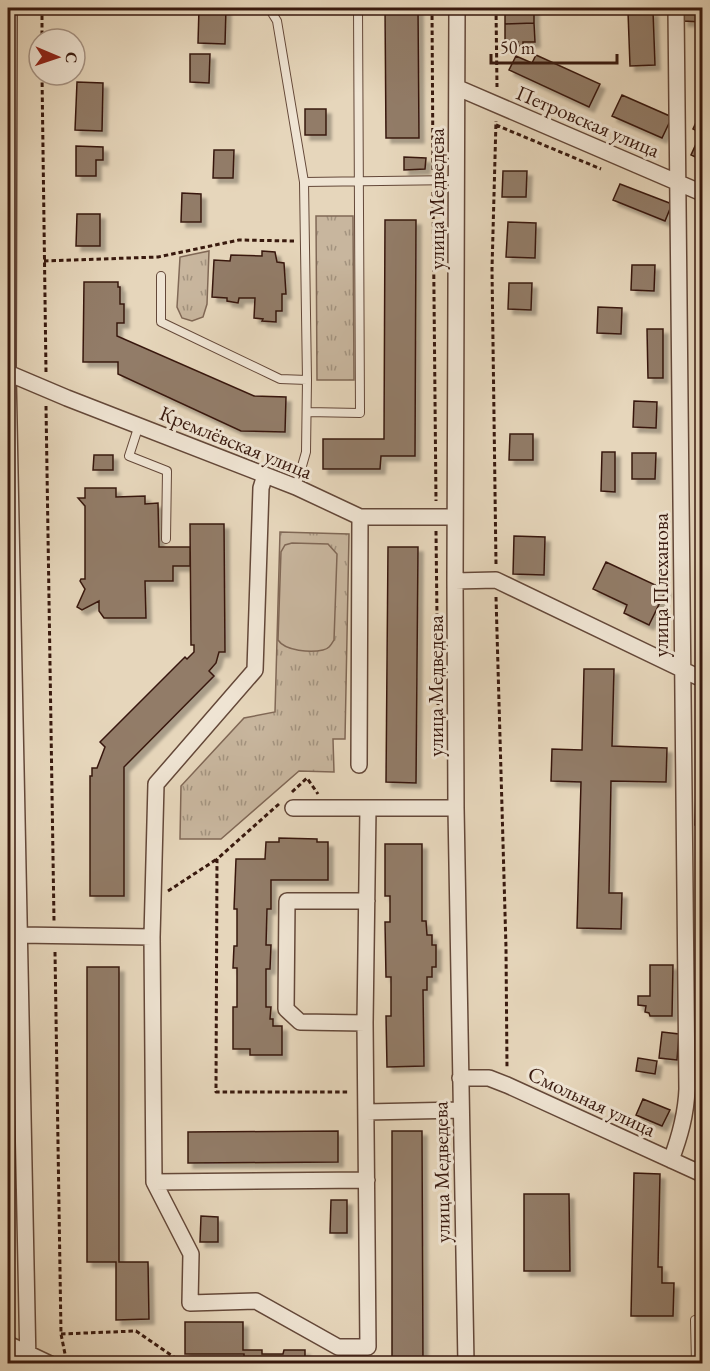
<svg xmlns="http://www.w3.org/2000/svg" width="710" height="1371" viewBox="0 0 710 1371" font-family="'EB Garamond',serif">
	<defs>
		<pattern id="grass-tufts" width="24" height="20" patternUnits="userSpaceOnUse" patternTransform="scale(1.5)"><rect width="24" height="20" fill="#c8b69e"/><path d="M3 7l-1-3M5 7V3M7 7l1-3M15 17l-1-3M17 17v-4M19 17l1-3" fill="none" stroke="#a3937f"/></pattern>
		<filter id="shadow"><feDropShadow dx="5" dy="5" stdDeviation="1.5" flood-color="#0004"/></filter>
	</defs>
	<rect width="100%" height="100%" fill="#e6d6bb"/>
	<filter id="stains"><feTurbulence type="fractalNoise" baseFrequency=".00333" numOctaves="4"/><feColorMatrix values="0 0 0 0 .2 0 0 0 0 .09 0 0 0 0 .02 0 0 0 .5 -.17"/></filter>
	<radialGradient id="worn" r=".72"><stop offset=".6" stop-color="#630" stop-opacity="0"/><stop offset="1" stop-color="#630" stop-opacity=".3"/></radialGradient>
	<path fill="url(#grass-tufts)" stroke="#806856" stroke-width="1.5" d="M316 216H353L354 380H317Z
		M209 251 207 304 203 317 192 321 182 318 177 307 180 257Z
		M280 532 349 534 345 739H333L334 772 299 771 221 839H180L181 786 244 718 275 712Z"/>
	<path fill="#c8b69e" stroke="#806856" stroke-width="1.5" d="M292 543 328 544 337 554 334 640C331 645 329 649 323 650 311 653 285 651 278 640L281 552 285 545Z"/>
	<path fill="#927b68" stroke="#38190e" stroke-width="1.5" filter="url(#shadow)" d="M199 8H226L225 44 198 43Z
		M385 8H418L419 138H386Z
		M505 8H534V23L505 24Z
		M683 8H702V22L683 21Z
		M653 11 655 65 630 66 628 12Z
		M534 23 535 42H523V46H518V42H505V24Z
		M190 54H210L209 83 190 82Z
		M536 55 600 84 589 107 509 70 516 56 532 63Z
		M77 82 103 83 102 131 75 130Z
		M622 95 672 117 662 138 612 116Z
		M305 109H326V135H305Z
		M699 116 702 118V160L691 155 701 133 693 129Z
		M76 146 103 147V160H96V176H76Z
		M214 150H234L233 178H213Z
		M404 157 426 158 425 169 404 170Z
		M503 171H527L526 197H502Z
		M620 184 672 204 665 221 613 200Z
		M182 193 201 194V222H181Z
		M77 214H100V246H76Z
		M385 220H416L415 456H381L380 469H323V439H384Z
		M508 222 536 223 535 258 506 257Z
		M262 251 275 252 277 262 284 263 286 294H282V311H276V322L262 321 263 319 254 318 255 298H239L238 303 227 301V298L212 297 214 260 230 261 231 255 262 256Z
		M632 265H655L654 291 631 290Z
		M84 282H118V287H120V304H124V323H117V336L254 396 286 397 285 432 241 431 118 374V362H83Z
		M509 283H532L531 310 508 309Z
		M598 307 622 308 621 334 597 333Z
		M647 329H663V378H648Z
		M634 401 657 402 656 428 633 427Z
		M510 434H533V460H509Z
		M602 452H615V492L601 491Z
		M632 453H656L655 479H632Z
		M94 455H113V470H93Z
		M85 488H116V497L145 496V504L158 503 159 547H190V566H173V581H145L146 618H104L99 611V601L82 610 77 607 85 589 80 581 81 579H85V506L78 498H85Z
		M190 524H224L225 652H219L216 663 209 671 214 676 124 767V896H90V776H92V768H97L105 747 100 742 185 657 187 659 194 652V645H191Z
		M514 536 545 537 544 575 513 574Z
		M388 547H418L416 783 386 782Z
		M606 562 666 590 649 625 624 613 627 605 593 589Z
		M584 669H614L612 746 667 748 666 782 611 781 609 893H622L621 929 577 928 581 782 551 781 552 749 582 750Z
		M696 793H702V825H695Z
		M696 835H702V861H696Z
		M279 838 317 839V842H328V880H271V909H267L266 945H271L270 969H266V1007H271L270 1019H273V1026H282V1055H250V1049H233V1007H237V968H233L234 946H237V909H234L236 859H265L266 842H279Z
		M385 844H422V921H426L427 935H432V945H436V967H432V977H427V990H423L424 1066 387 1067 386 1016H391V977H386L385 922H390V896H385Z
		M698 884H702V913H698Z
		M650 965H673L672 1016H650L649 1013 645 1012 646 1006 638 1005V996H650Z
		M87 967H119V1262H148L149 1319 116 1320V1262H87Z
		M662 1032 679 1034 677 1060 659 1058Z
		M638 1058 657 1061 655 1074 636 1071Z
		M643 1099 670 1110 662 1126 636 1115Z
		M338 1131V1162L188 1163V1132Z
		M392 1131H422L423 1364H392Z
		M634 1173 660 1174 658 1267H662V1283H674L673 1316H631Z
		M524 1194H569L570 1271H524Z
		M331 1200H347V1233H330Z
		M201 1216 218 1217V1242H200Z
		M185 1322H243V1350H262V1354H283L284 1350H305V1364H244V1354H185Z"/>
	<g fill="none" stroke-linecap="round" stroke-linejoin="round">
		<defs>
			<path id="service" d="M269 8 277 21 304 182 307 380 306 452 296 487
				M304 182 458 180
				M161 276V322L280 379 307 380
				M307 412 360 413 358 8
				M139 425 129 456 167 471 166 539
				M695 1320 696 1364"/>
			<path id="minor" d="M9 8 8 373 28 1364
				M457 8 455 581 456 808 466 1364
				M458 88 702 193
				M8 373 67 398 296 487 360 517H455
				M455 581 496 580 702 679
				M359 765 360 517
				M293 808H456
				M19 935 152 937 154 1182 367 1180
				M152 937 156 784 255 670 261 488 265 475
				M365 1023 300 1022 286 1009 287 901H367
				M460 1078H489L507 1085 702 1174
				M366 1112 461 1110
				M671 1160C680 1136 686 1115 687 1089L676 8
				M154 1182 191 1254 190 1303 256 1301 338 1347H368L365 1023 368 808
				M8 1344 50 1364"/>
		</defs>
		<use href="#service" stroke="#644839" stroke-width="10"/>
		<use href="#minor" stroke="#644839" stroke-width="18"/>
		<path stroke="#38190e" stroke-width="3" stroke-dasharray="4.5 3" stroke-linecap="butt" d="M42 8V39
			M432 8 433 171
			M496 8 497 87
			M42 75 46 372
			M496 125 601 169
			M433 192 436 501
			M44 261 158 257 239 240 294 241
			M46 406 54 921
			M436 531 438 705
			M496 564 492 269 496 121
			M496 597 506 948 507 1068
			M292 792 307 778 318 794
			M279 804 217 859 216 1092H350
			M168 891 217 859
			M55 952 61 1334 66 1359
			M61 1334 136 1331 184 1364"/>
		<use href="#service" stroke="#efe4d3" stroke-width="8"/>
		<use href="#minor" stroke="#efe4d3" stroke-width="15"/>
	</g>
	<g text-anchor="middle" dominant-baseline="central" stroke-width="6" stroke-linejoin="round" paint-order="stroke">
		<g font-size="21" fill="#38190e" stroke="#efe4d3">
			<text transform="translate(588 121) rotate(23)">Петровская улица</text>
			<text transform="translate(436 199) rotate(-90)">улица Медведева</text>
			<text transform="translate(236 442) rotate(22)">Кремлёвская улица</text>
			<text transform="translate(660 585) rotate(-90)">улица Плеханова</text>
			<text transform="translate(435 686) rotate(-90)">улица Медведева</text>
			<text transform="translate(592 1101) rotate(25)">Смольная улица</text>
			<text transform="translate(441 1172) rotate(-91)">улица Медведева</text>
		</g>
	</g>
	<rect width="710" height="1371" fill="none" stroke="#e6d6bb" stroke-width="30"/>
	<rect x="9" y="9" width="692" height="1353" fill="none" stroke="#38190e" stroke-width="3"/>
	<rect x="15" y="15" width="680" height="1341" fill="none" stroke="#38190e" stroke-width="1.5"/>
	<g transform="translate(57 57) rotate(92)"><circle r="28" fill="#efe4d3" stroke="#a69384" stroke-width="1.5"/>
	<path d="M0-4.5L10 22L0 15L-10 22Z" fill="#8f2418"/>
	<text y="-9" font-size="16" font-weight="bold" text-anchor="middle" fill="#38190e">С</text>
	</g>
	<path d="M491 54v9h126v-9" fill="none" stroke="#38190e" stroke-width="3"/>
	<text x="500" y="54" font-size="18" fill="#38190e" stroke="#efe4d3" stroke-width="4.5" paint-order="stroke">50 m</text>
	<rect width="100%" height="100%" filter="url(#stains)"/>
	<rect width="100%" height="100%" fill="url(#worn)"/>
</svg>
